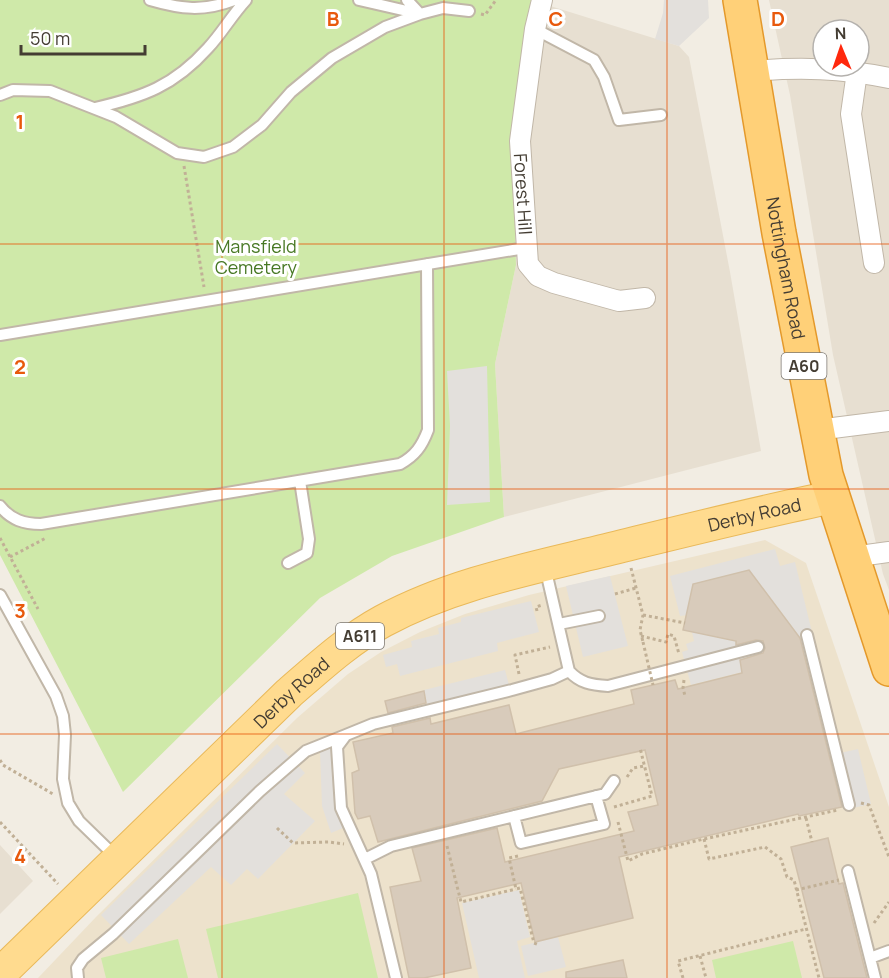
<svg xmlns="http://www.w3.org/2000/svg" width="889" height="978" viewBox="0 0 889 978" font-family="Manrope,sans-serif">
	<rect width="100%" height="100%" fill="#f2ede3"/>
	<path fill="#e7dfd1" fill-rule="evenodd" d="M531 0 679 46 689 57 730 272 761 451 504 517 495 364 516 265 513 141Z
		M769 0H889V590L883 574 833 355 790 95ZM823 30H859V66H823Z
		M0 845 33 881 0 914Z"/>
	<path fill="#ede2cc" d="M765 540 806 563 889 807V978H38L96 917 297 718 348 674 381 652 420 632 465 614 529 595Z"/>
	<path fill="#cfe9a9" d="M0 0H531L513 141 516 265 495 364 504 517 392 556 320 598 123 792 0 555Z
		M358 893 378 978H218L206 929Z
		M178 939 188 978H106L101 958Z
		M793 941 802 978H716L712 960Z"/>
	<path fill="#e3e0dc" d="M664 0H708L709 18 679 46 655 39 663 13Z
		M487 366 490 502 447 505 450 426 447 371Z
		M775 549 780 566 795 562 817 653 691 685 682 652 688 650 686 644 694 641 688 615 680 616 670 576Z
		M610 576 628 646 583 657 566 586Z
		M531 601 539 632 497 643 498 651 400 676 397 664 386 667 383 655 412 647 411 641 439 634 438 628 461 622V618Z
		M505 670 509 685 427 705 424 690Z
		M277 744 305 773 284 794 315 821 258 879 247 869 231 885 211 867 129 944 101 915Z
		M333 748 335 803 343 828 331 833 322 806 320 751Z
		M858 749 871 804 844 810 831 755Z
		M519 890 530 937 517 941 525 978H479L462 903Z
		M558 937 566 967 528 976 521 946Z"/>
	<path fill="#d8cbbb" stroke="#d0c0ab" stroke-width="1.5" d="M749 570 800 638 842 807 799 816 798 814 619 857 633 918 535 942 521 883 457 898 471 968 424 978H409L390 887 421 881 412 848 497 828 505 862 634 831 628 812 658 805 645 750 559 769 542 801 378 842 370 816 358 819 355 813 352 773 359 770 353 742 393 733 392 727 430 718 431 724 509 705 516 734 634 704 631 690 675 680 678 689 742 673 740 660 763 653 765 648 763 641 756 640 736 645V641L683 630 693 584Z
		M424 691 426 703 388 713 385 701Z
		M828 838 839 884 843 883 867 978H824L791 847Z
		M623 960 627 978H566V972Z"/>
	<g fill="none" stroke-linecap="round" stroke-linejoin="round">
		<defs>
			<path id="service" d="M150 0C181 9 203 12 234 0
				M359 0 420 14 443 8 469 11
				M535 29 594 60 604 77 619 120 661 115
				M0 95 13 90 50 91 116 117 177 153 204 157 233 147 262 125 291 92 332 58 385 27 420 14 407 0
				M95 108C143 97 174 86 208 48 222 33 232 15 246 0
				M0 335 525 248
				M0 506C11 520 24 524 41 524L400 464C415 456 422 446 428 430L427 264
				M288 563 307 553 309 539 300 481
				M545 567 569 671C580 683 591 685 608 686L758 647
				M0 595 56 696 63 716 65 735 63 779 68 803 79 821 117 858
				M559 624 599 616
				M807 635 849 805
				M514 816 521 843 604 824 596 796
				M365 859 391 846 605 794 614 781
				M848 871 875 978
				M870 958 889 951
				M78 978 77 968 83 959 113 934 260 791 306 751 346 735
				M396 978 371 874 341 808 337 747 346 735 373 724 512 690 552 679 569 671"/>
			<g id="minor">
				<path id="s1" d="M542 0 535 29 520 141 528 264 538 276 554 283 619 301 645 298"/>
				<path d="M752 71C801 67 840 68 889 78"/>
				<path d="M857 72 851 114 874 263"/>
				<path d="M817 430 889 421"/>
				<path d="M852 557 889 552"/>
			</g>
			<g id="primary">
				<path id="s2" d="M0 974 289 693C319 667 348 640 383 621 450 585 524 570 598 552 676 533 754 513 833 497"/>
			</g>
			<g id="trunk">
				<path id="s3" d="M740 0 779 233 826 475 889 669"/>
			</g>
		</defs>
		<use href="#service" stroke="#c1b7a8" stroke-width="14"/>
		<use href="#minor" stroke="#c1b7a8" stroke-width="22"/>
		<use href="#primary" stroke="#e9b95a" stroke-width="34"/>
		<use href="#trunk" stroke="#e4992b" stroke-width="36"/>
		<path stroke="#c1b096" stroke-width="3" stroke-dasharray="3 3" stroke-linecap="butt" d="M481 14 485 15 496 0
			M184 166 204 287
			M0 538 38 609
			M10 557 46 538
			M631 568 643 615 640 630 643 642
			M615 594 636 588
			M537 611 536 607 542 605
			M643 615 685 623
			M641 636 666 642 668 634 674 636 679 654
			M519 674 515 655 550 647
			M684 680 683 688 685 696
			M0 760 3 765 53 794
			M627 777 633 768 644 766
			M861 803 869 805 889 857
			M614 807 652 796 640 748
			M806 818 812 842
			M0 822 58 884
			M618 822 628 861 642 854 704 839 838 810
			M277 828 293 843 329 842 344 844
			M704 839 709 859 765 847 781 859 787 877 794 880 819 978
			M447 846 461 902 516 889
			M518 856 509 858 516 889 520 888 534 943 539 945
			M796 890 839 880
			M874 923 889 902
			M700 956 706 978
			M683 978 678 961 806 929"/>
		<use href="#service" stroke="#fff" stroke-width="10"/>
		<use href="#minor" stroke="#fff" stroke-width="20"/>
		<use href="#primary" stroke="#ffdb8f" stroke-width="32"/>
		<use href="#trunk" stroke="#ffd078" stroke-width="33"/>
		<path stroke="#c1b096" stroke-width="3" stroke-dasharray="3 3" stroke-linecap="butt" d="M643 642 653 685"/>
	</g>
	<path fill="none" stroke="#e8590c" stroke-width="1.5" stroke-opacity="0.55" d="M222 0V978M444 0V978M667 0V978M0 244H889M0 489H889M0 734H889"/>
	<g text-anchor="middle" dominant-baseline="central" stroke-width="6" stroke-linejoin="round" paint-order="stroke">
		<g fill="#fff" stroke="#7c7770" stroke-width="1.5">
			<rect x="781.5" y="353" width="45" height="26" rx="4.5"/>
			<rect x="336" y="623" width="48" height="26" rx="4.5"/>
		</g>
		<g font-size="16" font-weight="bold" fill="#443d33">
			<text x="804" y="366">A60</text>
			<text x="360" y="636">A611</text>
		</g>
		<g font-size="18" fill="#443d33" stroke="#fff">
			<text stroke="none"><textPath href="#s1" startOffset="196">Forest Hill</textPath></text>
			<text stroke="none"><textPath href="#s3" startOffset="272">Nottingham Road</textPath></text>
			<text stroke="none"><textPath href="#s2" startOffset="909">Derby Road</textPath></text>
			<text stroke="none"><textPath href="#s2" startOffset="405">Derby Road</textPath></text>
		</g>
		<g font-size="18" fill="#477824" stroke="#fff">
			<text x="256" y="246">Mansfield<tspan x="256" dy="21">Cemetery</tspan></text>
		</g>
	</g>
	<g font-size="20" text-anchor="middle" font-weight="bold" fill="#e8590c" stroke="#fff" stroke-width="6" stroke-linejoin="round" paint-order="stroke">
		<text x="333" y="26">B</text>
		<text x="556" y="26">C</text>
		<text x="778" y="26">D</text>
		<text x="20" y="129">1</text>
		<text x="20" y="374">2</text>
		<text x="20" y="618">3</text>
		<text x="20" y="863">4</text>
	</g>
	<g transform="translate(841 48) rotate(358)"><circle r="28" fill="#ffffff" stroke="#b4b1ad" stroke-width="1.5"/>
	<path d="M0-4.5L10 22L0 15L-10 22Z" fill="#ff280d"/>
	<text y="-9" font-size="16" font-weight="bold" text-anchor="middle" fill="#443d33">N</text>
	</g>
	<path d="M21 45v9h124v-9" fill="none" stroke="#443d33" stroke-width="3"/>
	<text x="30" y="45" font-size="18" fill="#443d33" stroke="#ffffff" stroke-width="4.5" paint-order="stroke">50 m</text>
</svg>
